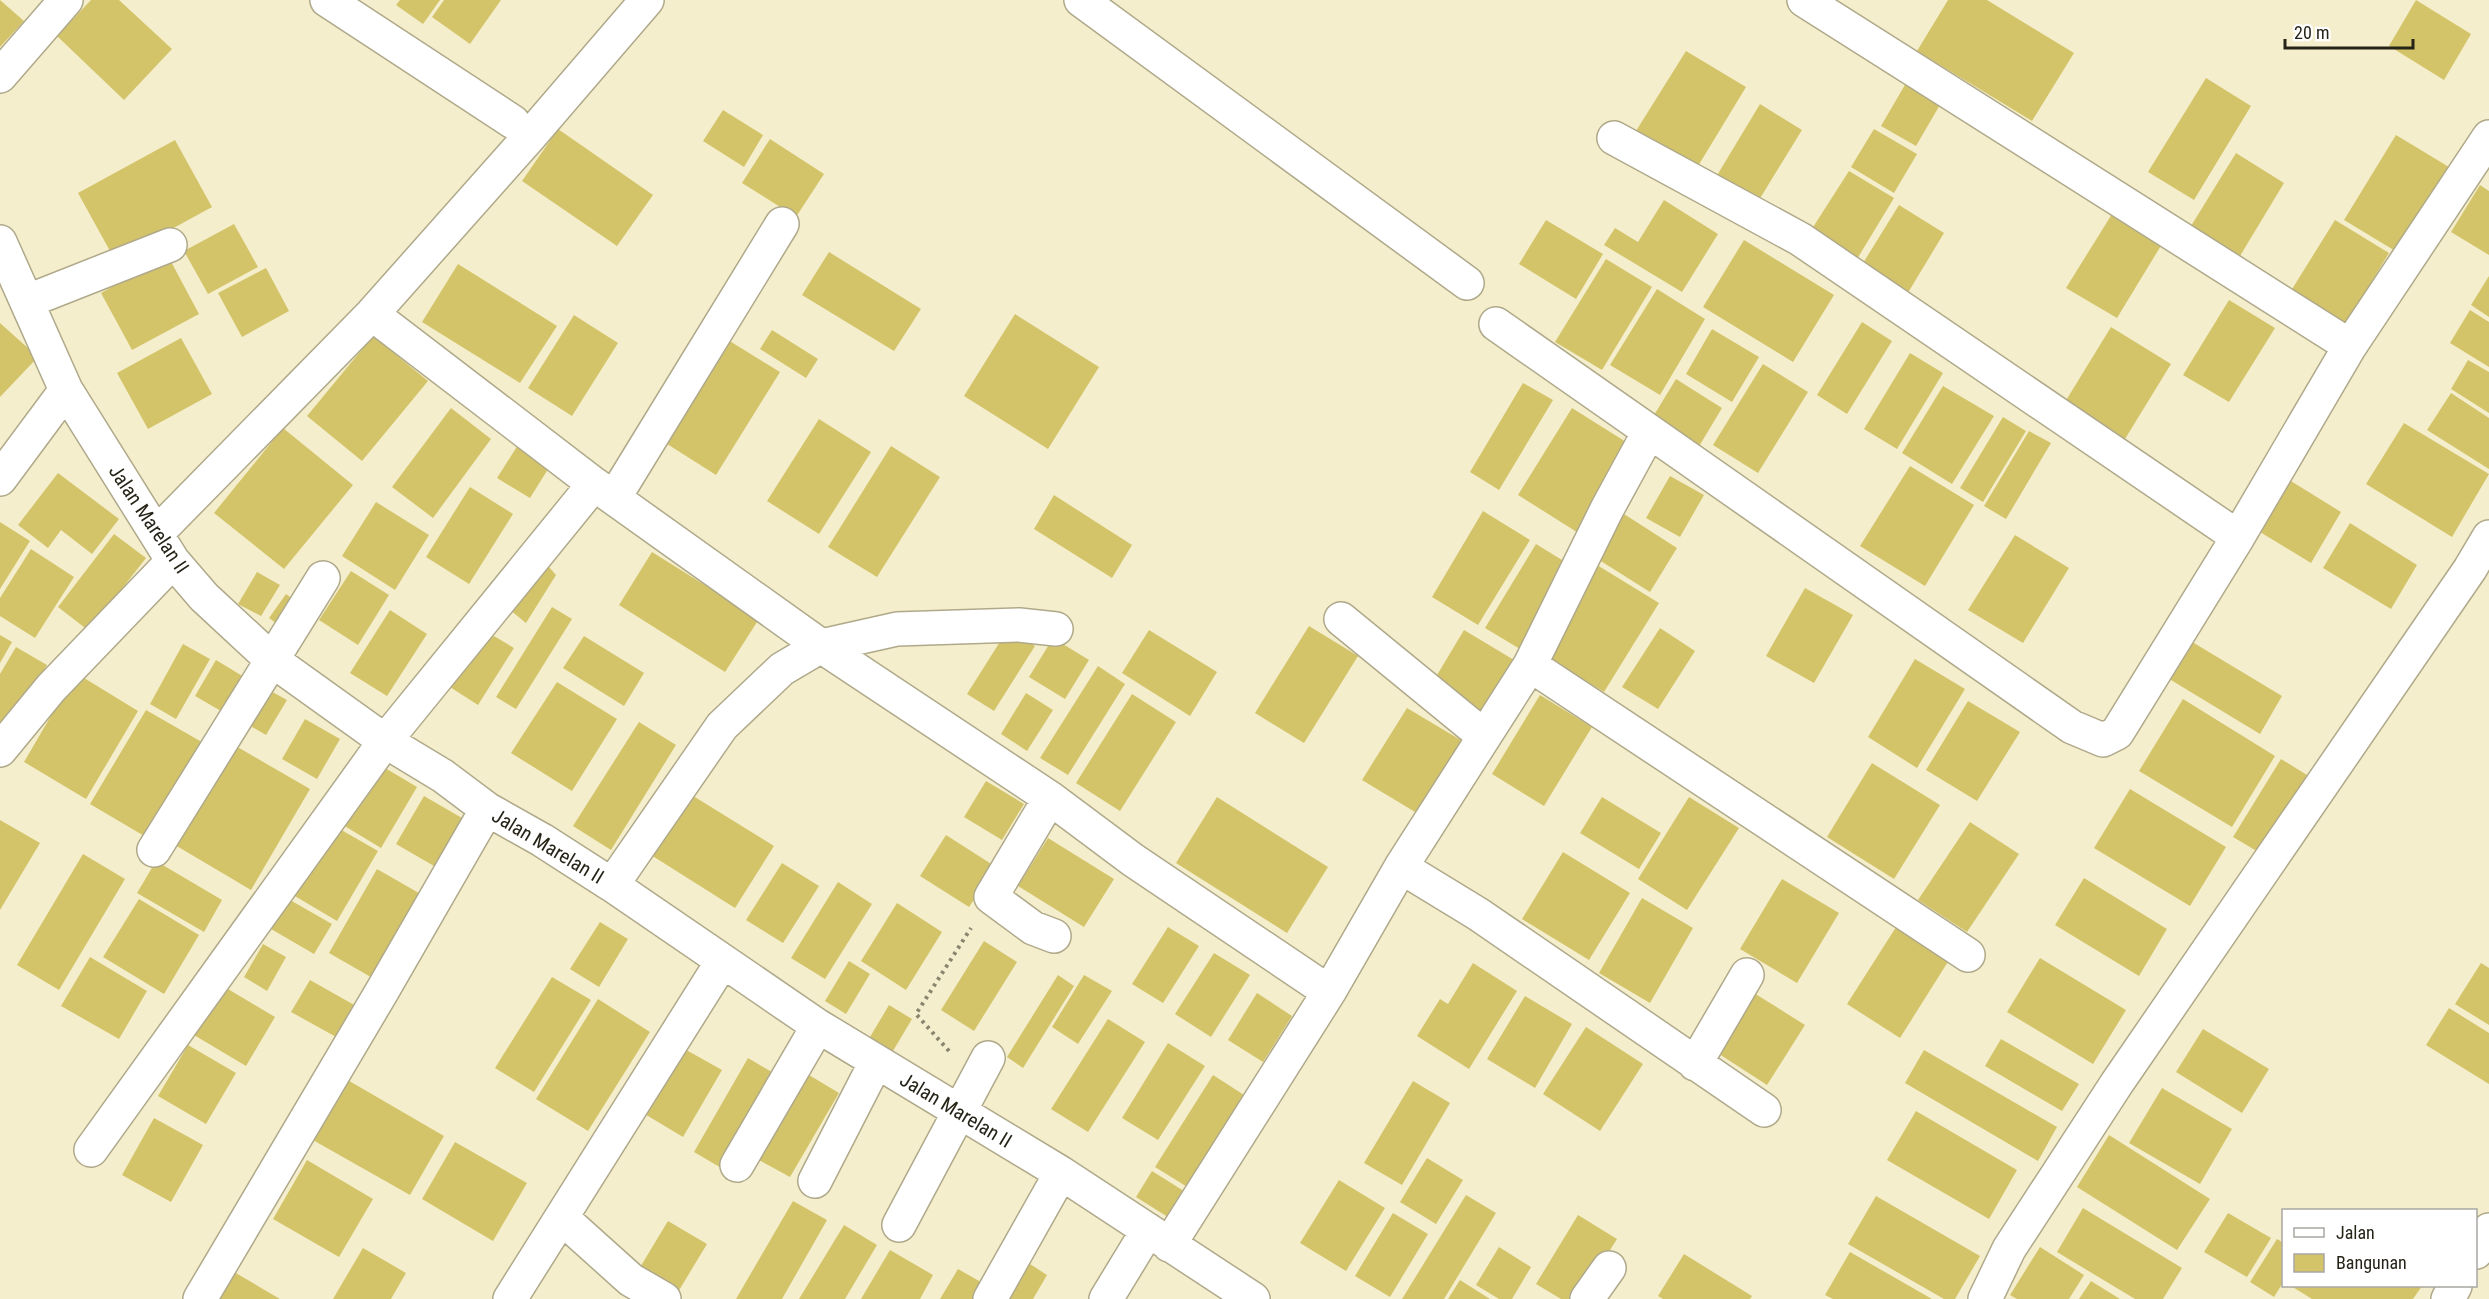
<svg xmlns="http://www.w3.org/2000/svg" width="2489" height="1299" viewBox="0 0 2489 1299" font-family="'Roboto Condensed',sans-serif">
	<rect width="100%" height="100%" fill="#f4eecd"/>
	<path fill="#d4c469" d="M0 0 24 21 0 47Z
		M91 0H119L172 49 124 100 57 36Z
		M400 0H440L423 24 396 5Z
		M444 0H501L470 44 432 17Z
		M1948 0H1987L2074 53 2032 121 1917 51Z
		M2416 0 2471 34 2444 80 2389 46Z
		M1686 51 1746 87 1692 176 1631 139Z
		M2206 78 2251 106 2194 200 2148 172Z
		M1906 83 1941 103 1916 146 1881 126Z
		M1760 104 1802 130 1751 213 1710 187Z
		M723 110 763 135 744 167 703 141Z
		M558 129 653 195 617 246 522 181Z
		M1874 129 1917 154 1894 193 1851 167Z
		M2396 135 2449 167 2397 252 2344 220Z
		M770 139 824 174 796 217 742 183Z
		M175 140 212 207 115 260 78 193Z
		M2236 153 2284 183 2240 256 2191 226Z
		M1849 171 1894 198 1854 264 1808 235Z
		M2480 185 2489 191V255L2451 232Z
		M1664 200 1718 234 1682 292 1604 245 1615 228 1638 242Z
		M1899 205 1944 233 1906 296 1860 268Z
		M2112 214 2162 244 2117 318 2066 288Z
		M1546 220 1603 254 1576 299 1519 264Z
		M2335 220 2389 253 2344 327 2289 294Z
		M234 224 258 267 208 294 184 251Z
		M1744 240 1834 295 1793 362 1703 307Z
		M829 252 921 309 894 351 802 295Z
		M168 256 199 314 132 350 101 293Z
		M1606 259 1652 287 1602 370 1555 342Z
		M458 264 557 326 520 383 422 322Z
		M266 268 289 311 242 337 218 293Z
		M2489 276V317L2471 305Z
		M1657 289 1705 319 1660 395 1610 365Z
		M2229 300 2275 328 2229 402 2183 375Z
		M2470 310 2489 322V367L2450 343Z
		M1015 314 1099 367 1048 449 964 396Z
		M574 315 618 343 572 416 528 388Z
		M1862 322 1892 341 1847 414 1817 395Z
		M0 323 38 357 0 397Z
		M2111 327 2171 364 2125 439 2065 402Z
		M1712 329 1759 357 1732 402 1686 374Z
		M772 330 818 359 806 378 760 349Z
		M373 336 428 381 362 461 307 416Z
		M181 338 212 394 148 429 117 373Z
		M728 340 780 372 716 475 664 442Z
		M1910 353 1943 373 1897 449 1864 429Z
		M2468 360 2489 372V413L2451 389Z
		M1763 364 1808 392 1758 473 1713 445Z
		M1676 379 1722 408 1695 453 1648 425Z
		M1523 383 1553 400 1499 490 1470 472Z
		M1943 386 1994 416 1952 484 1902 453Z
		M2451 393 2489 418V469L2427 430Z
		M451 408 491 439 433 518 392 487Z
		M1572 408 1634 447 1580 534 1518 495Z
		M2003 417 2026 431 1983 502 1960 488Z
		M819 419 871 452 819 534 767 501Z
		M2404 423 2489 474 2452 537 2366 484Z
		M283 428 353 485 284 569 214 513Z
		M2029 431 2051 443 2006 519 1984 506Z
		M518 445 550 466 530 498 497 478Z
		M891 446 940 477 877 577 828 547Z
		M1910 466 1974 505 1925 586 1860 546Z
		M58 473 119 519 92 554 61 530 48 548 18 525Z
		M1670 476 1704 495 1680 537 1646 518Z
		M2286 478 2341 512 2311 563 2255 529Z
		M470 487 513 514 469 584 426 557Z
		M1054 495 1132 545 1112 578 1034 529Z
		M376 502 429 535 395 590 342 556Z
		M1483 511 1530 540 1478 625 1432 597Z
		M1624 514 1677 548 1650 592 1596 558Z
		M0 522 30 541 0 589Z
		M2350 523 2417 565 2391 609 2323 568Z
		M114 534 146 558 89 631 58 607Z
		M2015 535 2069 568 2023 643 1968 610Z
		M1536 544 1575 568 1525 652 1485 628Z
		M31 549 74 577 35 638 0 616V598Z
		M652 552 759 619 725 672 619 605Z
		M541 558 556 575 526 623 510 610Z
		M1597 565 1659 603 1604 692 1543 655Z
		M351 571 389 595 358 645 319 620Z
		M257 572 280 585 261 616 238 604Z
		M1805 588 1853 615 1814 683 1766 656Z
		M286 594 301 605 284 629 269 618Z
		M552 607 572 619 516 709 496 697Z
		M390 610 427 634 387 696 350 673Z
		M1309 626 1358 656 1304 743 1255 713Z
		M1660 628 1695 651 1658 709 1622 687Z
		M1008 629 1035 646 994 711 967 694Z
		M1149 630 1217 672 1190 716 1122 673Z
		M1464 630 1524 666 1491 722 1431 685Z
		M0 635 12 642 0 663Z
		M494 636 514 648 478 705 439 680Z
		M584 636 644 673 624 706 563 668Z
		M2184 637 2282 696 2260 734 2161 674Z
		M1053 638 1089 660 1065 699 1029 677Z
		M183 644 210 659 176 719 150 704Z
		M16 647 47 665 5 735 0 732V674Z
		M1915 659 1965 689 1917 768 1868 737Z
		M216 660 249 680 228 715 195 696Z
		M1098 666 1125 684 1068 775 1040 758Z
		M76 673 138 711 86 799 24 762Z
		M557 682 617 719 572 791 511 753Z
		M260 685 287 700 266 735 240 720Z
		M1026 693 1053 710 1027 751 1001 734Z
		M1132 694 1176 722 1120 811 1076 783Z
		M1540 695 1592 727 1544 806 1492 774Z
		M2183 699 2275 756 2232 827 2139 771Z
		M1968 701 2020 732 1977 801 1926 770Z
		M1407 708 1469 745 1425 818 1362 780Z
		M146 710 207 745 151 840 90 804Z
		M305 719 340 739 317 779 282 759Z
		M639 722 676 745 611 850 573 826Z
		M234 745 310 789 251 890 175 845Z
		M2281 759 2307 775 2260 853 2233 837Z
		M1872 763 1940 805 1894 879 1827 837Z
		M380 765 417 787 381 848 333 819Z
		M986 781 1024 804 1002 840 964 817Z
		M2130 789 2226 847 2190 906 2094 848Z
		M690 794 774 846 735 908 651 855Z
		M424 796 462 818 434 866 396 844Z
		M1217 797 1328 867 1287 933 1176 863Z
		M1602 797 1661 833 1639 869 1580 833Z
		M1689 797 1739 828 1687 910 1638 879Z
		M0 820 40 843 0 910Z
		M1970 822 2019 854 1967 932 1918 900Z
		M331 824 378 851 337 921 283 889Z
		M946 835 996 867 969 907 920 876Z
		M1048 838 1114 879 1084 927 1018 886Z
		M1563 852 1630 893 1589 960 1522 919Z
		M83 854 125 879 59 990 17 965Z
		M156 861 222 900 204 932 137 893Z
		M782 863 819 886 783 943 746 920Z
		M377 869 424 896 376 980 329 953Z
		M2084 878 2167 929 2139 976 2055 925Z
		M1782 879 1839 913 1797 983 1740 949Z
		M838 882 872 904 825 979 791 958Z
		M276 892 332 924 314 954 259 922Z
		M1642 898 1693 928 1650 1003 1599 973Z
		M139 899 199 935 164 994 103 957Z
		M897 903 942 932 906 990 861 961Z
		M600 922 628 939 599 987 570 969Z
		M1898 924 1951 957 1900 1038 1847 1004Z
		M1168 927 1199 946 1163 1003 1132 984Z
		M984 941 1017 962 974 1031 941 1010Z
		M263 944 286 957 267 991 244 977Z
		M1214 953 1250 975 1211 1037 1175 1014Z
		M90 957 147 991 119 1039 61 1006Z
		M2040 958 2126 1010 2093 1064 2007 1012Z
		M849 961 870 974 846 1014 825 1001Z
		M1473 963 1517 991 1469 1069 1417 1036 1440 999 1448 1004Z
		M2481 963 2489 968V1025L2455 1004Z
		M1058 975 1074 986 1023 1068 1007 1057Z
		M1084 975 1112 991 1078 1044 1052 1027Z
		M552 977 591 1000 534 1092 495 1068Z
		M310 980 356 1006 338 1038 291 1012Z
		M223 986 275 1017 246 1066 194 1035Z
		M1257 993 1292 1016 1263 1062 1228 1040Z
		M1754 993 1805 1025 1767 1085 1716 1052Z
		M1525 996 1572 1024 1535 1088 1487 1059Z
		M598 999 650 1032 588 1131 536 1099Z
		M889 1005 912 1019 893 1051 870 1037Z
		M2449 1008 2489 1033V1084L2426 1045Z
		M1108 1019 1145 1042 1088 1132 1051 1109Z
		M1586 1027 1643 1064 1600 1131 1543 1094Z
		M2203 1029 2269 1069 2242 1113 2176 1072Z
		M2001 1039 2079 1084 2062 1111 1985 1066Z
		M1168 1043 1205 1066 1158 1140 1122 1118Z
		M188 1045 236 1073 206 1124 158 1096Z
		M681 1047 722 1070 683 1137 643 1113Z
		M1924 1050 2057 1127 2038 1161 1905 1083Z
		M748 1058 777 1075 723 1169 694 1152Z
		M339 1075 444 1136 410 1195 304 1135Z
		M809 1075 839 1093 790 1177 759 1160Z
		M1213 1075 1255 1102 1197 1193 1155 1167Z
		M1413 1081 1450 1103 1402 1185 1364 1163Z
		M2162 1088 2232 1129 2200 1184 2129 1143Z
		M1916 1111 2017 1170 1989 1219 1887 1160Z
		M154 1118 203 1145 171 1202 122 1175Z
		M2109 1135 2210 1199 2177 1250 2077 1187Z
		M455 1142 527 1183 493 1241 422 1199Z
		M1427 1158 1463 1180 1436 1224 1400 1202Z
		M307 1160 373 1199 339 1257 273 1219Z
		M1152 1171 1195 1198 1179 1224 1136 1197Z
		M1339 1180 1385 1208 1346 1271 1300 1243Z
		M1466 1195 1496 1213 1444 1299H1402Z
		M1876 1196 1980 1256 1955 1299H1944L1848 1244Z
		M793 1201 827 1220 782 1299H736Z
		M2083 1208 2182 1268 2163 1299H2135L2057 1252Z
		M1393 1213 1428 1234 1390 1297 1355 1276Z
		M2228 1213 2271 1238 2247 1277 2204 1252Z
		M1578 1215 1617 1239 1579 1299H1561L1536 1284Z
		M668 1221 707 1244 678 1292 639 1269Z
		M844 1225 877 1245 845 1299H799Z
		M2277 1239 2284 1243V1281L2274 1297 2250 1282Z
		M1499 1247 1531 1267 1512 1299H1499L1476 1285Z
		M2040 1247 2084 1275 2069 1299H2017L2010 1295Z
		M363 1248 406 1273 391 1299H333Z
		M890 1250 933 1275 920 1299H861Z
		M1850 1252 1932 1299H1833L1825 1295Z
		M1684 1254 1752 1296 1750 1299H1663L1658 1296Z
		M1030 1264 1047 1275 1033 1299H1010Z
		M224 1266 280 1299H205Z
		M958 1269 988 1286 980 1299H940Z
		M1460 1280 1490 1299H1448Z
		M2091 1281 2120 1299H2079Z
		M2291 1286H2422L2413 1299H2312Z"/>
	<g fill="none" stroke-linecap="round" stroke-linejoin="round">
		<defs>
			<path id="minor" d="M327 0 513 122
				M1081 0 1467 283
				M1804 0 2350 346
				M0 76 66 0
				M1614 138 1800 239 2238 537
				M0 242 66 390 173 561 204 597 272 660 385 741 443 776 487 809 542 840 612 885 818 1026 1061 1173 1253 1299
				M28 301 170 245
				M372 314 594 484 821 646 897 629 1019 625 1056 629
				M1496 324 2072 727 2103 740 2117 733 2238 537 2350 346 2489 137
				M0 479 66 390
				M614 498 782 224
				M156 534 372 314 531 135 647 0
				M1341 619 1484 736
				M1530 665 1968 955
				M0 750 51 688 173 561
				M1050 798 991 897 1033 928 1054 936
				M154 850 323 578
				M1401 867 1478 914 1764 1110
				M612 885 722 726 782 669 821 646 1050 798 1133 860 1329 992
				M1695 1064 1747 975
				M91 1150 385 741 594 484
				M737 1165 818 1026
				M815 1181 876 1062
				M562 1218 631 1280 664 1299
				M899 1225 988 1058
				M1169 1245 1329 992 1401 867 1530 665 1607 509 1649 432
				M2476 1252 2489 1230
				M200 1299 381 993 487 809
				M510 1299 722 962
				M990 1299 1061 1173
				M1106 1299 1148 1230
				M1587 1299 1609 1268
				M1985 1299 2009 1249 2117 1083 2470 569 2489 537
				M2448 1299 2455 1286"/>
		</defs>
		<use href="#minor" stroke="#afa98a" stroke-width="36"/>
		<path stroke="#88846e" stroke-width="4" stroke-dasharray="3 4.5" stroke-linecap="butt" d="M949 1051 916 1014 971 928"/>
		<use href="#minor" stroke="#fff" stroke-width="33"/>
	</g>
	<g text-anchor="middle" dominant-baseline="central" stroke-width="5" stroke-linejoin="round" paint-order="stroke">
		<g font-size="20" fill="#262317" stroke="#fff">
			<text transform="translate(149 519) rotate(56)">Jalan Marelan II</text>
			<text transform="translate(548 846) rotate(31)">Jalan Marelan II</text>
			<text transform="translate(956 1110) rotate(31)">Jalan Marelan II</text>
		</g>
	</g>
	<rect x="2282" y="1209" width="195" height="78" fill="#ffffff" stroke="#a8a7a2" stroke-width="1.5"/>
	<rect x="2294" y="1228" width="30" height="9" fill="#ffffff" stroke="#a8a7a2" stroke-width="1.5"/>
	<text x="2336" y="1239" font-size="18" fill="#262317">Jalan</text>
	<rect x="2294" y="1254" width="30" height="18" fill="#d4c469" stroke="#a8a7a2" stroke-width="1.5"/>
	<text x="2336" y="1269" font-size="18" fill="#262317">Bangunan</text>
	<path d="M2285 39v9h128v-9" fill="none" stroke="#262317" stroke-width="3"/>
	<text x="2294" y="39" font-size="18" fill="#262317" stroke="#ffffff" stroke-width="4.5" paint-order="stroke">20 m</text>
</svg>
